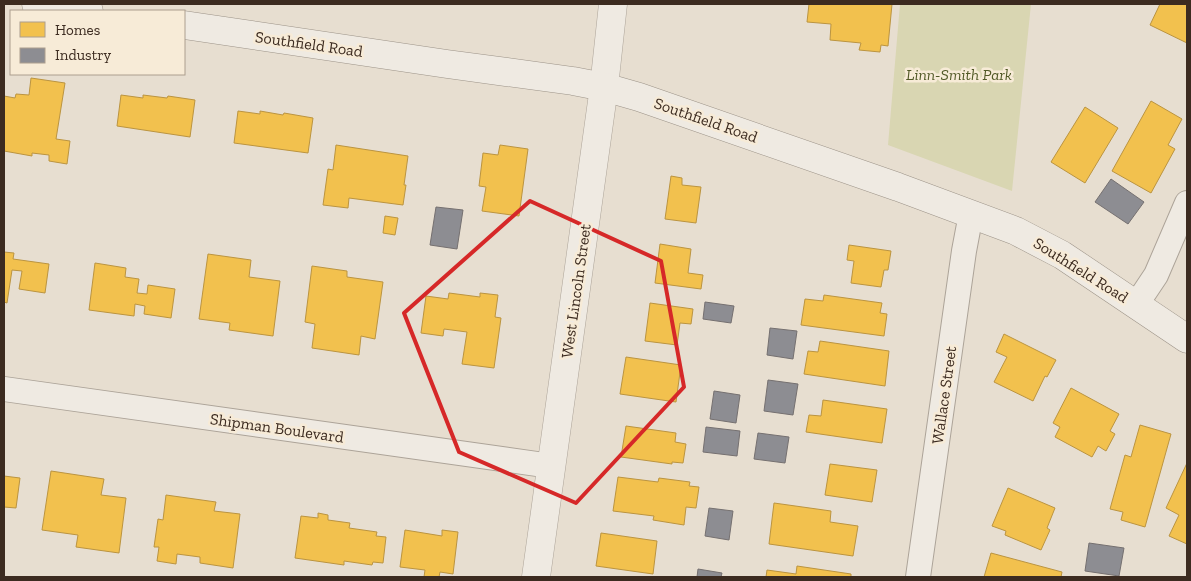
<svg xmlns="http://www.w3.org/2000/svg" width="1191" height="581" viewBox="0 0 1191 581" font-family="'Zilla Slab',serif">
	<rect width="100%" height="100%" fill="#e7ded0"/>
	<path fill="#d9d6b2" d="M900 4H1031L1012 191 888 145Z"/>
	<path fill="#f2c14e" stroke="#bb9440" d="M809 4H892L888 46 881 45 880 52 859 50 861 43 830 40 831 24 807 22Z
		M1160 4H1187V43L1150 25Z
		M31 78 65 83 56 139 70 141 67 164 49 161V155L32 153V156L4 151V96L15 98 16 94 29 95Z
		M121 95 143 98V95L167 98 168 96 195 100 190 137 117 126Z
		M1151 101 1182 119 1168 145 1175 149 1151 193 1112 171Z
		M1085 107 1118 128 1085 183 1051 162Z
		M238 111 260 114V111L283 115 284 113 313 118 308 153 234 143Z
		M336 145 408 156 404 185H406L403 205 349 198 348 208 323 205 328 169 333 170Z
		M500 145 528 149 519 216 482 211 486 187 479 186 483 153 498 155Z
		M671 176 682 178V185L701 187 696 223 665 219Z
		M385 216 398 218 395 235 383 233Z
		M660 244 691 249 688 273 703 275 701 289 655 283Z
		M849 245 891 251 888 270H884L881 287 851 283 854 261 847 260Z
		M4 252 14 253 13 259 49 264 45 293 19 289 22 271 12 270 7 303 4 302Z
		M208 254 251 260 249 277 280 281 273 336 229 330 230 323 199 319Z
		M95 263 126 268 125 277 139 279 137 293 147 294 148 285 175 289 171 318 144 314 145 306 135 304 134 316 89 310Z
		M312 266 347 271V277L383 282 375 339 361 336 359 355 312 348 315 324 305 322Z
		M449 293 480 297V293L498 295 495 317 501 318 494 368 462 364 467 332 444 329 443 336 421 333 426 296 448 299Z
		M824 295 882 303 880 313 887 314 884 336 801 325 805 299 823 301Z
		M650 303 693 309 691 324 680 323 677 345 645 341Z
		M1004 334 1056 360 1047 377 1045 376 1033 401 994 382 1007 357 996 352Z
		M820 341 889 351 885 386 804 374 808 351 818 352Z
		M626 357 681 365 676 402 620 394Z
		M1071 388 1119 414 1110 431 1115 434 1106 451 1098 446 1092 457 1055 437 1060 427 1053 423Z
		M823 400 887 409 882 443 806 432 809 415 821 416Z
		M1140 425 1171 434 1145 527 1121 520 1123 512 1110 509 1125 455 1131 457Z
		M626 426 676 433 675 442 686 444 683 463 672 462V464L621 457Z
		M1187 463V544L1169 536 1179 515 1166 508Z
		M830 464 877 470 872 502 825 495Z
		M51 471 104 479 101 495 126 498 119 553 76 547 78 535 42 530Z
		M4 476 20 478 16 508 4 507Z
		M618 477 658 482 659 478 690 482 689 486 699 487 696 508 686 507 684 525 653 520 654 516 613 511Z
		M1008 488 1055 508 1047 528 1050 530 1041 550 1005 535 1006 531 992 526Z
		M166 495 216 502 214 511 240 514 233 568 200 563V557L177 554 176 564 157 561 159 547H154L158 519 163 520Z
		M774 503 831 511 830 522 858 526 853 556 769 544Z
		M318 513 328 515V520L350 523 349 528 377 532 376 536 386 537 383 563 373 562 372 565 344 561V565L295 558 301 516 318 518Z
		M405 530 442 536V530L458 532 453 574 440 572 439 577H424L425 570 400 567Z
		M601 533 657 541 653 574 596 566Z
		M991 553 1062 572 1061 577H984Z
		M797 566 851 574V577H766L767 570 796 574Z"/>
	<path fill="#8d8d92" stroke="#757070" d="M1111 179 1144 202 1128 224 1095 202Z
		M436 207 463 210 457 249 430 245Z
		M705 302 734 306 731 323 703 319Z
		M770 328 797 331 793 359 767 355Z
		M768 380 798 384 793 415 764 411Z
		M714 391 740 395 736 423 710 419Z
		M706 427 740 431 737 456 703 452Z
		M758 433 789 437 785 463 754 459Z
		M709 508 733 511 729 540 705 536Z
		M1089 543 1124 548 1119 576 1085 571Z
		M698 569 722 573 721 577H697Z"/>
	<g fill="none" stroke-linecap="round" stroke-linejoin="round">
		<defs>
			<path id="minor" d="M1136 305 1156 275 1187 203
				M4 389 551 466
				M918 577 964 251 971 214"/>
			<path id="tertiary" d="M536 577 604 87 613 4"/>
			<path id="secondary" d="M36 4 89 11
				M184 25 447 64 573 81 604 87 639 97 898 187 1016 231 1062 255 1187 339"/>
		</defs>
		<use href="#minor" stroke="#aca398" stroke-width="26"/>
		<use href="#tertiary" stroke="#aca398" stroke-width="29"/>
		<use href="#secondary" stroke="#9c9388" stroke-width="29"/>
		<use href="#minor" stroke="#efeae2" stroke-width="24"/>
		<use href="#tertiary" stroke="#efeae2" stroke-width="28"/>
		<use href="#secondary" stroke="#efeae2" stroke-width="28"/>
	</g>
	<path fill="none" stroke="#d62828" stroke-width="4" stroke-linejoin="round" d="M530 201 661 261 684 387 576 503 459 452 404 313Z"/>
	<g text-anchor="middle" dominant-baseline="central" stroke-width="5" stroke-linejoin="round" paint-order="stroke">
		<g font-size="16" fill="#3c2b20" stroke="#f7ebd7">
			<text transform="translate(309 44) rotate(8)">Southfield Road</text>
			<text transform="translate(706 120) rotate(19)">Southfield Road</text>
			<text transform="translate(1081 270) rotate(32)">Southfield Road</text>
			<text transform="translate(576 291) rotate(-82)">West Lincoln Street</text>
			<text transform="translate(944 395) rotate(-82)">Wallace Street</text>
			<text transform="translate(277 428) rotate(8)">Shipman Boulevard</text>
		</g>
		<g font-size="16" font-style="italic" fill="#515926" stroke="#f7ebd7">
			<text x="959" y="74">Linn-Smith Park</text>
		</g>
	</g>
	<rect width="1191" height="581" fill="none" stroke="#3c2b20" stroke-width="10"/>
	<rect x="10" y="10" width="175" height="65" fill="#f7ebd7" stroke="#ac9e8e"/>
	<rect x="20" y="22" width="25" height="15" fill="#f2c14e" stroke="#ac9e8e"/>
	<text x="55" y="35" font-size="15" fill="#3c2b20">Homes</text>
	<rect x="20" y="48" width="25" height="15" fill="#8d8d92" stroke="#ac9e8e"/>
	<text x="55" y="60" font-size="15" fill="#3c2b20">Industry</text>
</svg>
